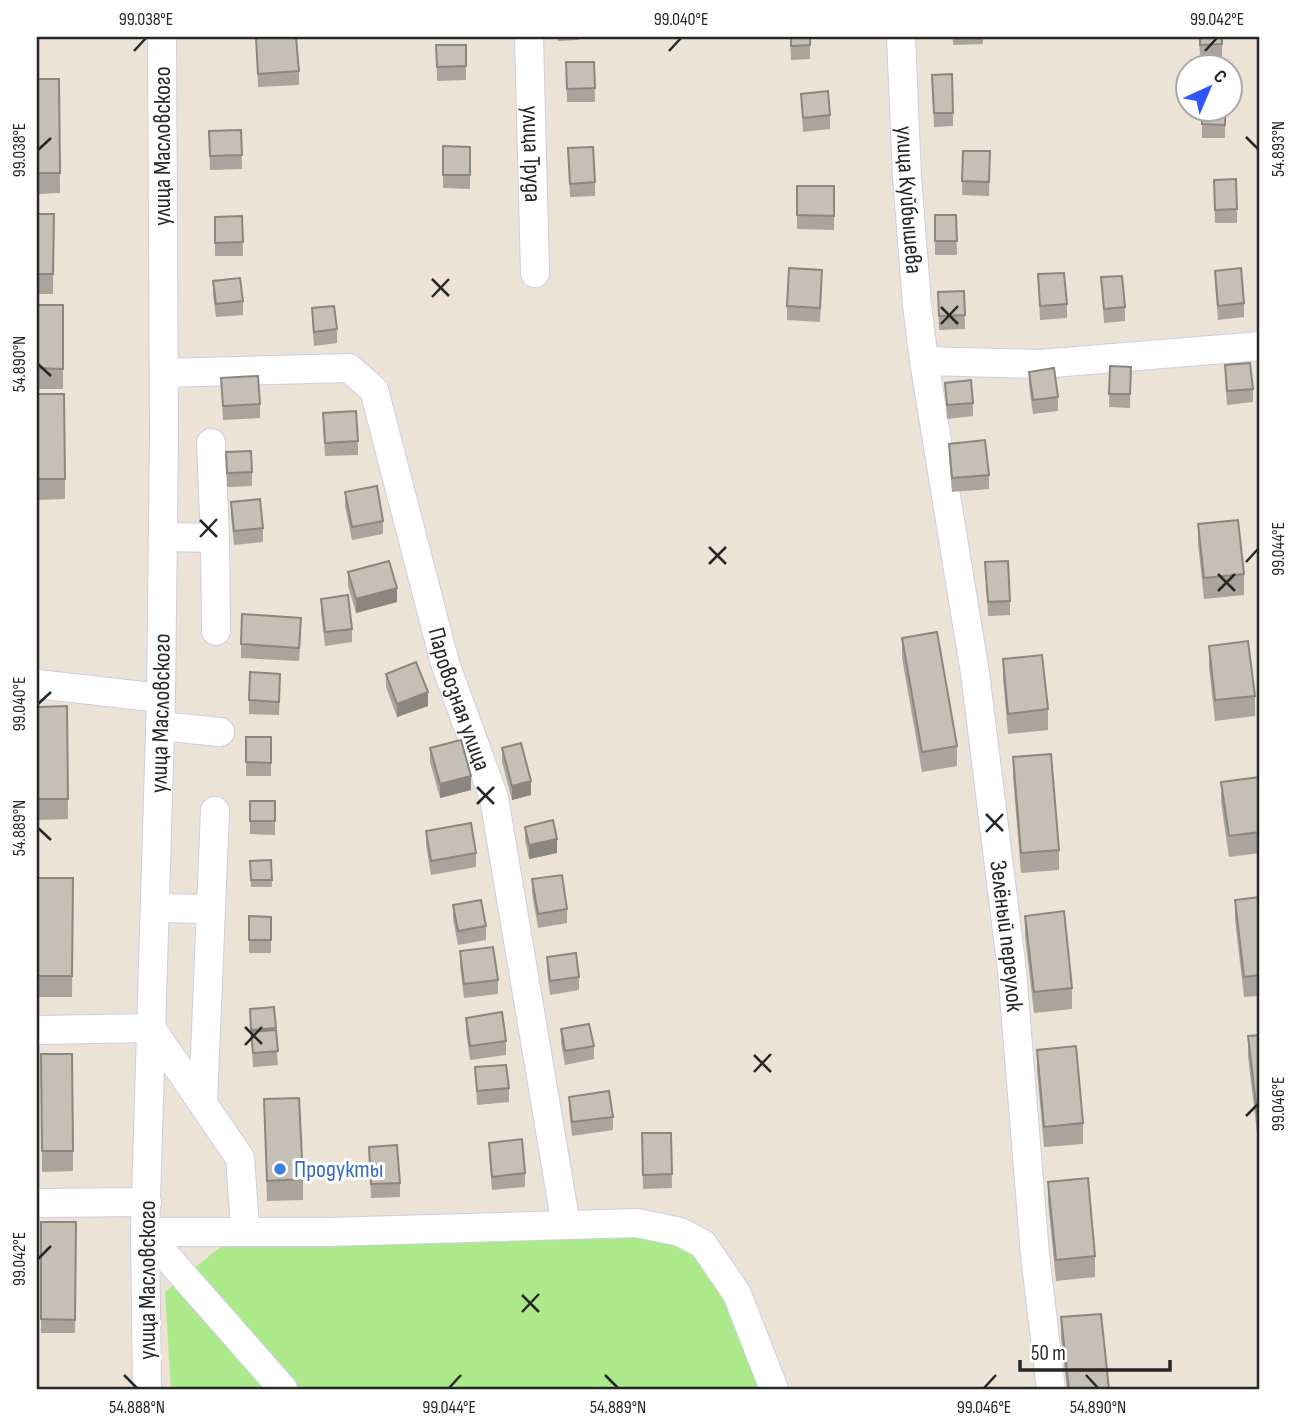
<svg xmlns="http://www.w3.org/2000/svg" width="1297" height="1426" viewBox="0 0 1297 1426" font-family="'Sofia Sans Condensed',sans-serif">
	<rect width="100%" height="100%" fill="#ece2d6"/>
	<path fill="#abe98b" d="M633 1230 702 1255 740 1322 765 1389H171L165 1292 228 1241Z"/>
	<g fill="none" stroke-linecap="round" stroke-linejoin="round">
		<defs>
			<g id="minor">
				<path id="s1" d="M529 37 535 273"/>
				<path id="s2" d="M901 37 907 177 917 304 924 361 975 673 1012 971 1035 1255 1051 1389"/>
				<path d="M924 361 1040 364 1260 346"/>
				<path id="s3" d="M164 373 349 368 374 390 445 663 494 798 566 1225"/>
				<path d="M211 443 215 538"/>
				<path d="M163 537 215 538 216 631"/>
				<path d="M37 684 161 698"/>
				<path d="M160 726 220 732"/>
				<path d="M155 908 211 909"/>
				<path d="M37 1030 151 1028 240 1158 245 1227"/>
				<path d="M203 1103 215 811"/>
				<path d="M37 1203 147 1202"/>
				<path d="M145 1232H328L637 1223 680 1232 703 1244 737 1294 774 1389"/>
				<path d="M145 1232 283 1389"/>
				<path id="s4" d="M147 1389 145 1232 161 698 164 435 162 37"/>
			</g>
		</defs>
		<use href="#minor" stroke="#cbcfe2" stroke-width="30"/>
		<use href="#minor" stroke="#fff" stroke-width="28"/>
	</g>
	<path fill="#aaa49d" d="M558 37H579V40L558 41Z
		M790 37H810V59L791 60Z
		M953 37H983V44L953 45Z
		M1199 37H1222V57L1200 58Z
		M256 38 299 71V85L258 87Z
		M436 45H466V80L437 81Z
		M566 62H594L595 102H567Z
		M932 75 953 113V126L934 127Z
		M37 79H59L60 193 37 194Z
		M801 94 830 115V129L803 132Z
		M1202 108H1225V138H1202Z
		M241 130 242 169 210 170 209 131Z
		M443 146 470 147V189L443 188Z
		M568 148 595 182V196L570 197Z
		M963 151H990L989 196 962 195Z
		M797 186H834V230L797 229Z
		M1214 194 1237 209V223H1215Z
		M37 214H54L53 294H37Z
		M935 215H956L957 255H935Z
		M242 216 243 256H215V217Z
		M1215 271 1244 303V317L1218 320 1215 284Z
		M1038 274 1067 304V318L1040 320Z
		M1101 277 1125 307V321L1104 323Z
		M213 281 243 301V315L216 317 213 295Z
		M822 283 820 322 787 320V306Z
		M964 291 965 329 939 330 938 292Z
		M37 305H63V389H37Z
		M312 308 337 329V343L314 346 312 322Z
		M1225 365 1253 389V402L1227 405 1225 379Z
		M1110 366 1131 367 1130 408 1109 407Z
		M1029 372 1058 397V411L1033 414 1029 385Z
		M221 378 260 404V418L223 420Z
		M945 383 973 403V416L947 419Z
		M37 394H64L65 499 37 500Z
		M323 413 358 441V455L325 456Z
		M949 444 989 475V489L952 492 949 457Z
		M226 452 252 472V486L227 487Z
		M345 492 383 521V534L352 540 345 506Z
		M231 502 263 528V542L234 545 231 515Z
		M1198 524 1244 574V595L1204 599 1198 544Z
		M985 562 1010 601V615L988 616Z
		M348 572 397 602 356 613 348 586Z
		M321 599 352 629V642L325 646 321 612Z
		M301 632 299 661 241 658V644Z
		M902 638 957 746V766L922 772 902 658Z
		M1209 646 1255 696V716L1215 721 1209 667Z
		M1003 659 1048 709V730L1008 734 1003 679Z
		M386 674 428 706 397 717 386 687Z
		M280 688 279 715 249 714V700Z
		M67 706 68 819 37 820V707Z
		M246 737H271V776H246Z
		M430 748 471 790 440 798 430 762Z
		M502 748 531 795 512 800 502 762Z
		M1013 757 1059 850V870L1021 873 1013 777Z
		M1260 777V853L1229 857 1221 802V782Z
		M250 801H275V835L250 834Z
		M525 827 557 853 529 859 525 840Z
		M426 831 476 853V867L431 875 426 845Z
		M271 860 272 887H251L250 861Z
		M38 878H73L72 997H38Z
		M532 879 567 909V923L538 928 532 893Z
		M1260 897V996L1244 997 1235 920V900Z
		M453 905 486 926V940L458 945 453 919Z
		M249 916 271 917V953H249Z
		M1025 916 1072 988V1009L1034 1013 1025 936Z
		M460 951 498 980V994L464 998 460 965Z
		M547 957 579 977V990L550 995 547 971Z
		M274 1007 278 1065 253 1067 250 1009Z
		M466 1018 506 1041V1055L470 1060 466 1031Z
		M561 1029 594 1046V1059L565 1065 561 1043Z
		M1260 1035V1133H1257L1248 1056V1036Z
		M1037 1050 1083 1123V1144L1044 1147 1037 1070Z
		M41 1054H72L73 1171 42 1172Z
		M475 1067 509 1088V1102L477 1105Z
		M569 1097 613 1117V1130L572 1136 569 1110Z
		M264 1099 303 1179V1200L267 1201Z
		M642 1133H671L672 1188 643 1189Z
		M489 1143 525 1173V1187L492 1190 489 1156Z
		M369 1147 400 1183V1197L371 1198Z
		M1048 1182 1095 1256V1277L1056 1281 1048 1202Z
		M41 1222H76L75 1333H41Z
		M1061 1317 1109 1389H1067L1061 1338Z"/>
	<path fill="#8b867f" d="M397 588V602L356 613V599Z
		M428 692V706L397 717V704Z
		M471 776V790L440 798V784Z
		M531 781V795L512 800V786Z
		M557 839V853L529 859V845Z"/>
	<path fill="#c6bfb6" stroke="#8b867f" stroke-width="2" d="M277 37H296L299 71 258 74 256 38Z
		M791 37H810V45L791 46Z
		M1200 37H1222V44L1200 45Z
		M436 45H466V66L437 67Z
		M566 62H594L595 88 567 89Z
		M952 74 953 113H934L932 75Z
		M37 79H59L60 173H37Z
		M828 91 830 115 803 118 801 94Z
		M1202 108H1225V125L1202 124Z
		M241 130 242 155 210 156 209 131Z
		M443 146 470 147V175H443Z
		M593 147 595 182 570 184 568 148Z
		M963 151H990L989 182 962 181Z
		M1236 179 1237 209 1215 210 1214 180Z
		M797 186H834V216L797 215Z
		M37 214H54L53 274H37Z
		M935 215H956L957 241H935Z
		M242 216 243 242 215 243V217Z
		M789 268 822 270 820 308 787 306Z
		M1241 268 1244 303 1218 306 1215 271Z
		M1064 273 1067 304 1040 306 1038 274Z
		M1122 276 1125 307 1104 309 1101 277Z
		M240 278 243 301 216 304 213 281Z
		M964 291 965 315 939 316 938 292Z
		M37 305H63V369L37 368Z
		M334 306 337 329 314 332 312 308Z
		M1250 363 1253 389 1227 391 1225 365Z
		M1110 366 1131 367 1130 394H1109Z
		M1054 368 1058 397 1033 400 1029 372Z
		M258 376 260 404 223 406 221 378Z
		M971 380 973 403 947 405 945 383Z
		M37 394H64L65 479H37Z
		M356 411 358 441 325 443 323 413Z
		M985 440 989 475 952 478 949 444Z
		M251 451 252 472 227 473 226 452Z
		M377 486 383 521 352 527 345 492Z
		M260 499 263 528 234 531 231 502Z
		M1238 520 1244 574 1204 578 1198 524Z
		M389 561 397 588 356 599 348 572Z
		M1008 561 1010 601 988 602 985 562Z
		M348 595 352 629 325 632 321 599Z
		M242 614 301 618 299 648 241 644Z
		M937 632 957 746 922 752 902 638Z
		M1248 641 1255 696 1215 700 1209 646Z
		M1042 655 1048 709 1008 714 1003 659Z
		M416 662 428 692 397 704 386 674Z
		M250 672 280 674 279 702 249 700Z
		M67 706 68 799H37V707Z
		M246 737H271V763L246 762Z
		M461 740 471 776 440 784 430 748Z
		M521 743 531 781 512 786 502 748Z
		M1051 754 1059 850 1021 853 1013 757Z
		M1260 777V832L1229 836 1221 782Z
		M250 801H275V821H250Z
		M553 820 557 839 529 845 525 827Z
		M471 823 476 853 431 861 426 831Z
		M271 860 272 880H251L250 861Z
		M562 875 567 909 538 914 532 879Z
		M38 878H73L72 976H38Z
		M1260 897V975L1244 977 1235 900Z
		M481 900 486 926 458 931 453 905Z
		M1064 911 1072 988 1034 992 1025 916Z
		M249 916 271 917V940H249Z
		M493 947 498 980 464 984 460 951Z
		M576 953 579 977 550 981 547 957Z
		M274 1007 276 1028 251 1030 250 1009Z
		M502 1012 506 1041 470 1046 466 1018Z
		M589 1024 594 1046 565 1051 561 1029Z
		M276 1030 278 1051 253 1053 251 1032Z
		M1260 1035V1113H1257L1248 1036Z
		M1076 1046 1083 1123 1044 1127 1037 1050Z
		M41 1054H72L73 1151H42Z
		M506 1065 509 1088 477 1091 475 1067Z
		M609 1091 613 1117 572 1122 569 1097Z
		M299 1098 303 1179 267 1181 264 1099Z
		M642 1133H671L672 1174 643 1175Z
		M522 1139 525 1173 492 1177 489 1143Z
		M397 1145 400 1183 371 1184 369 1147Z
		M1088 1178 1095 1256 1056 1260 1048 1182Z
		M41 1222H76L75 1320 41 1319Z
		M1101 1314 1109 1389H1069L1061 1317Z"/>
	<path fill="none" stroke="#272727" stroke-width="2.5" d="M134 51 146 38M669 51 681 38M1205 51 1217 38M1246 137 1258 149M38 150 51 138M432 279 449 296M432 297 449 279M941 307 958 324M941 324 958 306M38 364 51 376M200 520 217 537M200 537 217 519M709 547 726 564M1246 562 1258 549M709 564 726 547M1218 574 1235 591M1218 591 1235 574M38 704 51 692M477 787 494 804M477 804 494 787M986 814 1003 831M38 828 51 840M986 832 1003 814M245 1027 262 1044M245 1045 262 1027M754 1055 771 1072M754 1072 771 1054M1246 1116 1258 1104M38 1259 51 1246M522 1295 539 1312M522 1312 539 1294M124 1375 137 1388M605 1375 618 1388M1086 1375 1098 1388M449 1388 461 1375M984 1388 996 1375"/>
	<circle fill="#3f7fe0" stroke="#fff" stroke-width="2.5" cx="280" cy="1169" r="7"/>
	<g text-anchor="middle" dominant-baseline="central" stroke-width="6" stroke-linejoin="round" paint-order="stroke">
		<g font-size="24" fill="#272727" stroke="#fff">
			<text transform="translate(162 146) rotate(-90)">улица Масловского</text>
			<text stroke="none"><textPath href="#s1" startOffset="117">улица Труда</textPath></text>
			<text stroke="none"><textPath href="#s2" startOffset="163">улица Куйбышева</textPath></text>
			<text stroke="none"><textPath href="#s3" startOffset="539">Паровозная улица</textPath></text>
			<text stroke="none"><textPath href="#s4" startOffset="676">улица Масловского</textPath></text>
			<text stroke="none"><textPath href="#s2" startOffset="906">Зелёный переулок</textPath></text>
			<text transform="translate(147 1280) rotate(-90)">улица Масловского</text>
		</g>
		<g font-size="24" fill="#366cbe" stroke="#fff" text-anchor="start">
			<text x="294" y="1169">Продукты</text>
		</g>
	</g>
	<rect width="1297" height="1426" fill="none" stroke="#ffffff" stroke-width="77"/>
	<g transform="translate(1209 88) rotate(44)"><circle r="33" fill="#ffffff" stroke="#a9a9a9" stroke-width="2"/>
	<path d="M0-5L12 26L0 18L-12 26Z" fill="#3055ff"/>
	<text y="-10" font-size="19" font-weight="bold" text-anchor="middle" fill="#272727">С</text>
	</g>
	<path d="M1020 1360v10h150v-10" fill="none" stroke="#272727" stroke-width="3.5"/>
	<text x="1031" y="1360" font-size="21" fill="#272727" stroke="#ffffff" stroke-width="5" paint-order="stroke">50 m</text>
	<rect x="38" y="38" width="1220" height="1350" fill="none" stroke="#272727" stroke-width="2.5"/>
	<g font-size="18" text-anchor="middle" fill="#272727">
		<text x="146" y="25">99.038°E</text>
		<text x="681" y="25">99.040°E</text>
		<text x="1217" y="25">99.042°E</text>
		<text transform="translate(1278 149) rotate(-90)" y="6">54.893°N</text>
		<text transform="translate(19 150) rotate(-90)" y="6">99.038°E</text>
		<text transform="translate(19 364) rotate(-90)" y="6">54.890°N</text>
		<text transform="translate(1278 549) rotate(-90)" y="6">99.044°E</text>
		<text transform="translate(19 704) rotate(-90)" y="6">99.040°E</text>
		<text transform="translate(19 828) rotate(-90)" y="6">54.889°N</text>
		<text transform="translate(1278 1104) rotate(-90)" y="6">99.046°E</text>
		<text transform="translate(19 1259) rotate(-90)" y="6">99.042°E</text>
		<text x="137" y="1413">54.888°N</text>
		<text x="449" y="1413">99.044°E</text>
		<text x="618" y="1413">54.889°N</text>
		<text x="984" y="1413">99.046°E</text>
		<text x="1098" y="1413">54.890°N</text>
	</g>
</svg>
